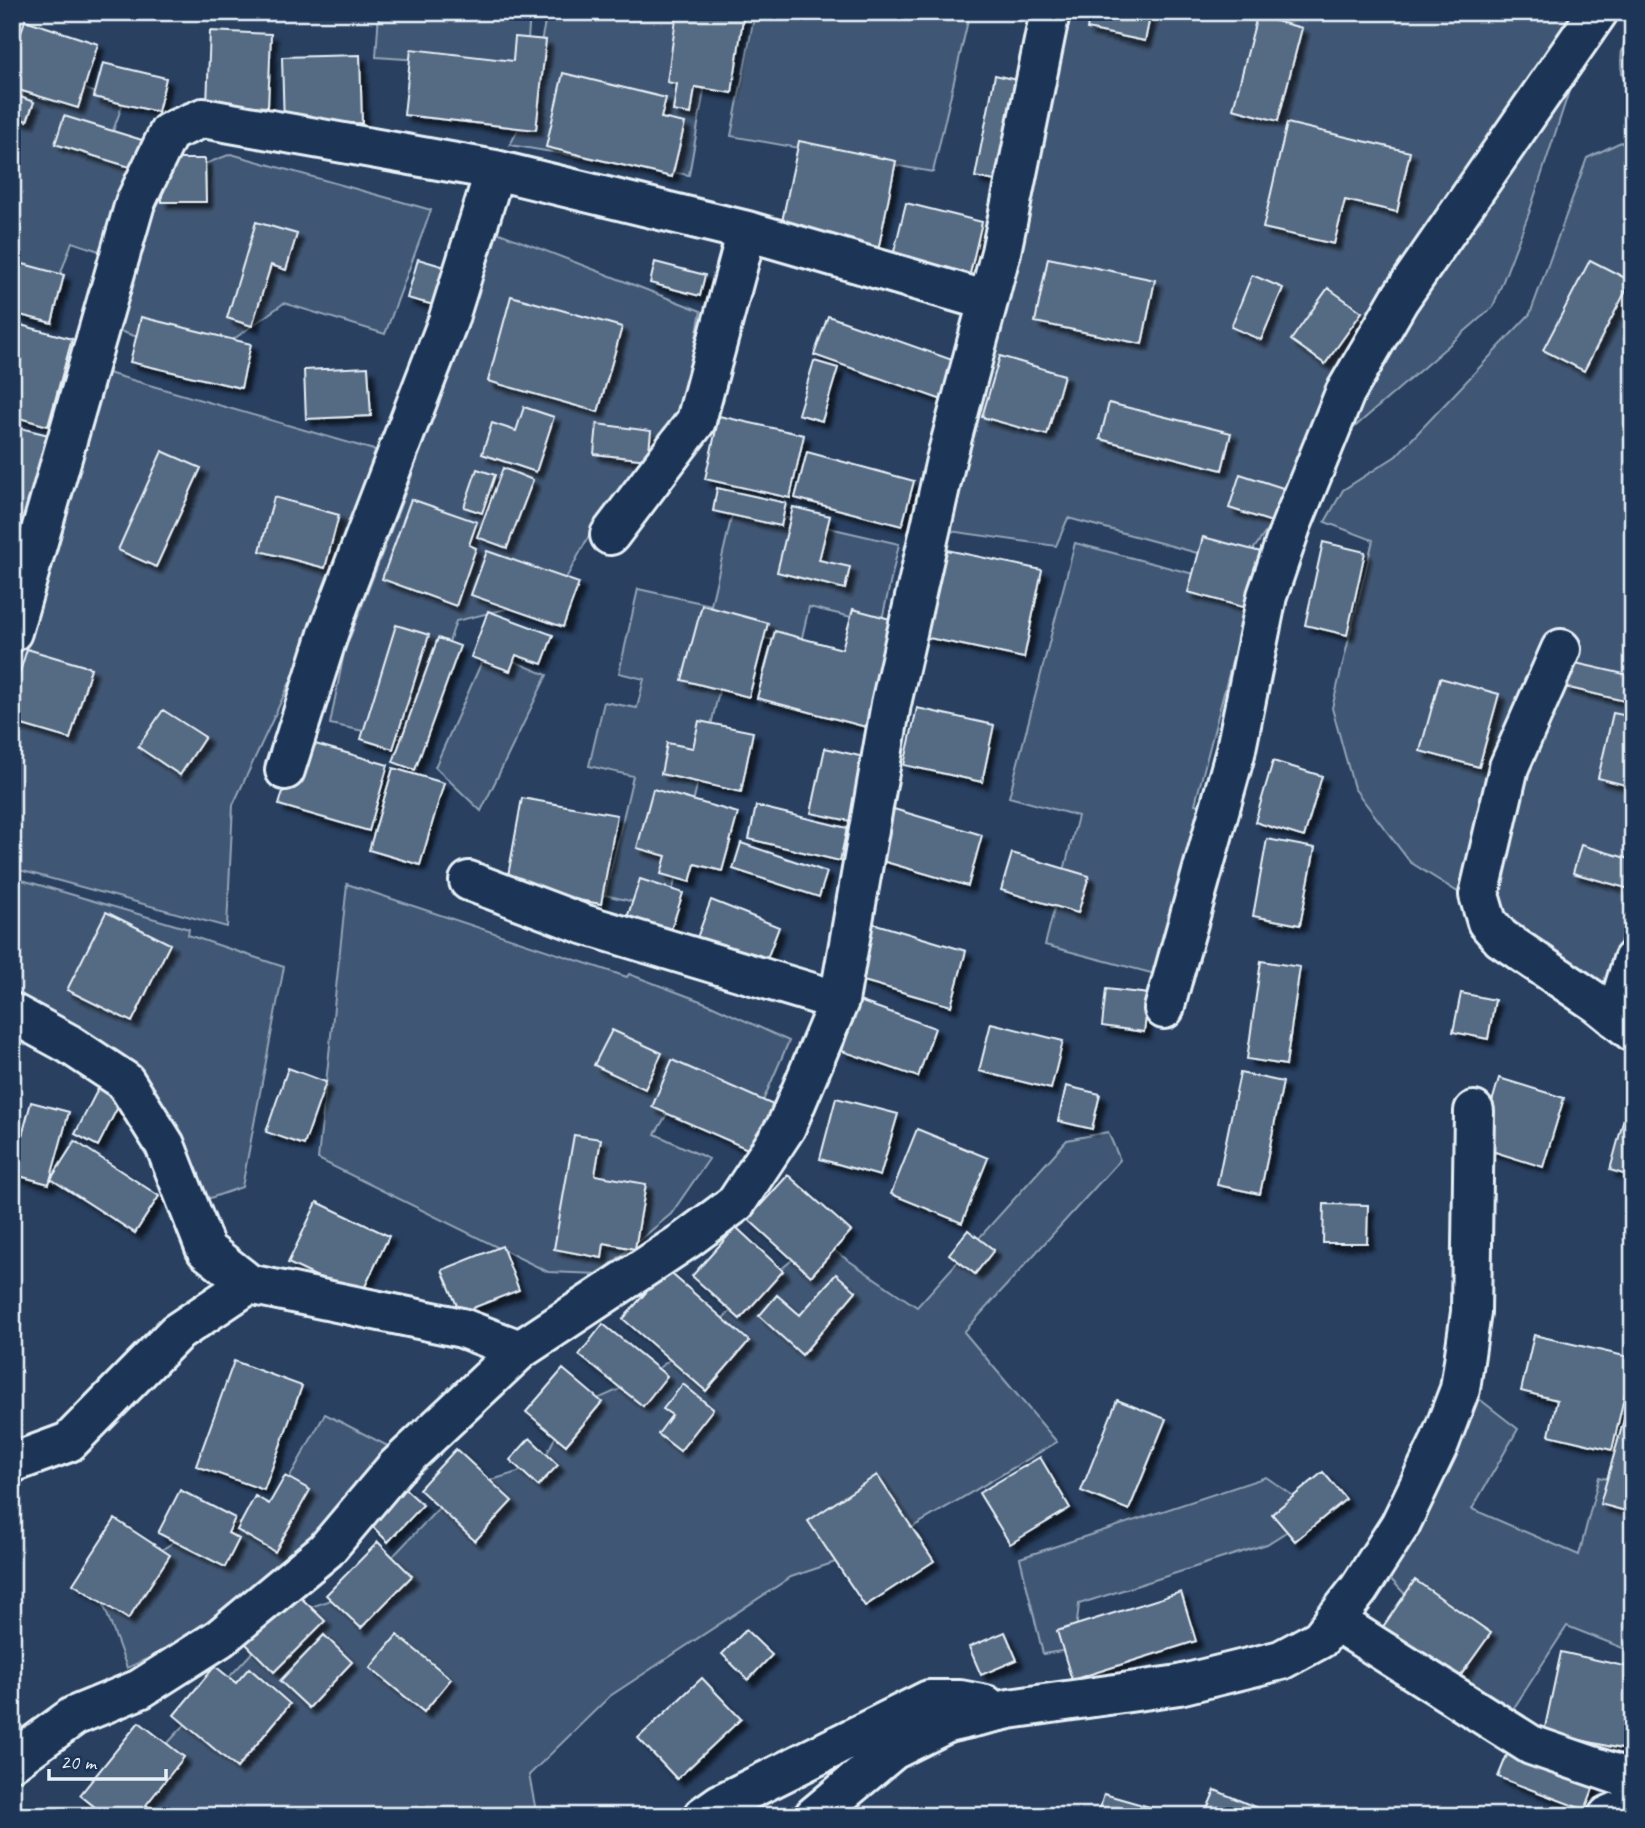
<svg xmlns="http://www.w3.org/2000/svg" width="1645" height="1828" viewBox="0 0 1645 1828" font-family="Caveat,sans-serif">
	<defs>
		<filter id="shadow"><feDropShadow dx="6" dy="6" stdDeviation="2" flood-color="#0009"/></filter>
	</defs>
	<rect width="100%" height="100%" fill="#294061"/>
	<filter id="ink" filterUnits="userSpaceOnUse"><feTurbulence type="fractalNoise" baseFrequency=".0143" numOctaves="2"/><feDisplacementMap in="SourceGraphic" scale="14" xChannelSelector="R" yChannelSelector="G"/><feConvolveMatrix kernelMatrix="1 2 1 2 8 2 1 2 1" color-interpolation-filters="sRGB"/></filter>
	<g filter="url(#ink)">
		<path fill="#415774" stroke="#94a4b6" stroke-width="2" d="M379 12H530L526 67 376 57Z
			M547 12H718L689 175 510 145 527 112Z
			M755 12H970L933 172 731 136Z
			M1071 12H1595L1529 213 1493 307 1319 458 1242 565 1068 518 1056 546 949 531Z
			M1633 26V111C1623 80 1612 55 1633 26Z
			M32 69 123 103 107 148 134 158 99 251 72 242 51 300 12 286V100L20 102Z
			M1621 142 1633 152V899L1607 986 1410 862 1354 788 1332 708 1373 540 1325 522 1343 490 1396 456 1530 314 1587 158Z
			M231 154 431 210 385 334 284 303 206 359 113 329 147 209 181 173Z
			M489 229 701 311 681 418 592 530 556 597 456 621 416 742 330 724 344 653 411 478Z
			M101 371 391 455 357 538 233 805 227 927 12 868V681Z
			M734 506 899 544 881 624 809 607 800 646 733 631 668 910 605 895 633 776 589 766 604 702 637 708 644 679 619 673 638 589 711 605Z
			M1075 543 1251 589 1195 804 1236 816 1193 984 1045 945 1078 816 1009 797Z
			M487 650 547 675 481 811 435 767Z
			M12 877 189 929 188 935 284 967 242 1187 196 1203 132 1073 12 999Z
			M347 884 627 977 629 974 711 1005 789 1041 756 1117 687 1081 655 1134 709 1159 671 1214 599 1274 548 1272 318 1159Z
			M1108 1132 1120 1160 964 1332 1057 1442 877 1548 791 1577 610 1696 529 1775 537 1816H143L124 1790 287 1615 361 1590 455 1491 541 1465 568 1412 645 1378 698 1339 817 1239 917 1307 1067 1140Z
			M1478 1398 1518 1429 1472 1509 1579 1555 1599 1477 1633 1485V1652L1567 1626 1510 1714 1393 1636 1417 1607 1386 1574Z
			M325 1414 388 1446 319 1540 209 1631 127 1668 103 1603 105 1588 190 1531 266 1519Z
			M1266 1477 1302 1502V1522L1267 1544 1079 1604 1074 1649 1043 1654 1020 1558Z"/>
		<path fill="#556a83" stroke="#e8f1f8" stroke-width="2" filter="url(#shadow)" d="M677 12H744L732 93 695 87 691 114 673 111 677 84 667 82Z
			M1090 12H1151L1145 41 1087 29Z
			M1257 16 1302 28 1278 121 1233 109Z
			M25 20 98 44 78 108 12 88V61Z
			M210 31 271 34 268 107 207 104Z
			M515 37 546 40 536 130 404 115 411 49 513 61Z
			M360 55 362 123 284 125 282 57Z
			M103 63 166 78 158 112 94 97Z
			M563 73 666 98 661 118 685 123 672 177 546 147Z
			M995 75 1021 81 1000 182 975 177Z
			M12 94 34 102 27 121 12 116Z
			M64 116 142 140 133 168 55 144Z
			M1287 123 1410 152 1397 212 1345 200 1334 244 1263 228Z
			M799 141 896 161 878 251 780 231Z
			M161 159H205L206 202H162Z
			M906 203 982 222 966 291 889 272Z
			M256 222 297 234 286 270 271 265 252 326 227 318Z
			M1048 258 1155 280 1142 344 1035 322Z
			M418 259 445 267 434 305 407 298Z
			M1590 260 1631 281 1584 371 1543 350Z
			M12 261 64 275 52 323 12 313Z
			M655 262 705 275 700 296 650 283Z
			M1252 275 1283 288 1261 340 1231 327Z
			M1328 288 1362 312 1325 364 1291 340Z
			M511 296 622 327 598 412 488 381Z
			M828 316 958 362 945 401 814 355Z
			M141 317 251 344 241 388 130 362Z
			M17 324 72 339 48 426 12 416V341Z
			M1000 356 1064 375 1047 435 982 417Z
			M814 361 838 368 822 421 798 414Z
			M368 367 371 416 306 419 304 370Z
			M1109 403 1231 433 1222 470 1100 439Z
			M524 407 554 417 536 472 482 454 492 423 516 431Z
			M719 416 804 435 790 498 705 479Z
			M597 424 651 431 648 460 594 454Z
			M12 426 53 436 29 528 12 523Z
			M162 451 201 468 156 567 118 550Z
			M807 452 914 481 902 526 795 498Z
			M503 468 533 480 507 548 477 537Z
			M477 469 495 475 482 513 464 507Z
			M1240 474 1289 490 1278 524 1229 508Z
			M717 488 786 503 781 526 713 511Z
			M274 497 339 515 325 568 260 551Z
			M411 499 477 522 469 545 476 548 456 606 382 579Z
			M793 507 830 516 819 560 850 567 845 589 777 572Z
			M1203 537 1265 553 1250 609 1188 592Z
			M1323 542 1365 552 1347 635 1305 625Z
			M942 549 1042 570 1024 658 924 637Z
			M487 551 579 583 563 627 471 595Z
			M702 605 768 623 749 697 682 680Z
			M853 609 894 620 866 727 757 698 775 631 842 649Z
			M488 611 553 635 542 664 516 655 510 671 471 657Z
			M396 625 429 635 393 749 361 739Z
			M438 638 460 646 415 770 393 762Z
			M27 649 91 668 70 739 12 722V698Z
			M1571 662 1633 676V703L1565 687Z
			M1440 678 1499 694 1479 767 1420 751Z
			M917 708 994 725 982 782 904 765Z
			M163 710 205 737 180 775 138 747Z
			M1613 713 1633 717V787L1598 778Z
			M699 721 753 732 741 792 661 774 667 743 693 748Z
			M298 739 388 765 369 831 279 805Z
			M825 748 864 757 850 821 811 813Z
			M1273 761 1322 776 1304 837 1255 822Z
			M393 768 444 783 420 865 369 850Z
			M653 789 738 813 722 871 695 864 690 882 661 874 666 856 637 848Z
			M522 798 617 815 601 904 506 887Z
			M756 806 847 828 840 861 749 839Z
			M887 807 982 835 968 886 872 858Z
			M1267 839 1315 848 1300 925 1253 916Z
			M741 843 827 872 819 897 733 869Z
			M1581 845 1633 860V890L1573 873Z
			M1012 853 1089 876 1078 913 1001 890Z
			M640 879 683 893 665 948 622 933Z
			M711 900 779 927 762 972 694 946Z
			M106 912 170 944 132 1022 67 990Z
			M869 922 966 951 951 1006 853 978Z
			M1261 961 1300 967 1286 1065 1247 1059Z
			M1106 989 1149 994 1144 1032 1102 1026Z
			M1461 993 1495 1000 1488 1039 1453 1032Z
			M859 1001 935 1028 918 1077 842 1051Z
			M991 1023 1063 1041 1051 1089 979 1071Z
			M612 1030 662 1053 645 1089 594 1065Z
			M672 1060 780 1108 759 1154 652 1107Z
			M288 1068 326 1082 304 1145 266 1132Z
			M1240 1073 1283 1082 1260 1194 1217 1185Z
			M1499 1078 1564 1098 1543 1167 1479 1147Z
			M103 1079 126 1091 98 1146 75 1134Z
			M1066 1086 1100 1094 1092 1129 1058 1121Z
			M836 1098 898 1114 880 1176 820 1159Z
			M31 1102 69 1112 49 1184 12 1174Z
			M1626 1111 1633 1113V1177L1610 1170Z
			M917 1129 988 1158 962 1223 891 1194Z
			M574 1135 601 1139 595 1175 646 1184 635 1249 604 1243 602 1258 554 1249Z
			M75 1141 159 1196 135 1233 51 1179Z
			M788 1175 851 1231 811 1276 748 1219Z
			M317 1202 389 1236 360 1297 288 1263Z
			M1324 1204 1368 1205 1367 1243H1323Z
			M736 1227 783 1271 740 1319 692 1276Z
			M968 1230 994 1250 975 1274 949 1254Z
			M502 1246 519 1290 460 1313 442 1270Z
			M666 1269 749 1341 706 1391 623 1319Z
			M836 1274 856 1291 802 1355 759 1316 777 1295 800 1315Z
			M603 1324 667 1376 643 1406 579 1355Z
			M1534 1335 1633 1358 1612 1450 1549 1435 1557 1400 1521 1391Z
			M234 1361 302 1386 264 1490 196 1466Z
			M563 1369 602 1402 566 1445 526 1412Z
			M683 1384 713 1409 680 1451 658 1434 672 1415 663 1409Z
			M1117 1400 1166 1419 1129 1510 1081 1491Z
			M1625 1416 1633 1418V1513L1600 1504Z
			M530 1438 558 1465 538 1486 510 1460Z
			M456 1449 512 1501 475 1541 419 1489Z
			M1040 1457 1070 1508 1010 1544 979 1493Z
			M1323 1472 1346 1499 1295 1541 1272 1514Z
			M877 1475 934 1561 865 1606 808 1521Z
			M285 1476 310 1490 275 1552 237 1530 255 1496 269 1504Z
			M400 1484 423 1505 388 1542 366 1520Z
			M180 1490 235 1518 228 1533 239 1539 225 1567 158 1533Z
			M115 1519 170 1555 128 1619 73 1584Z
			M378 1542 412 1576 361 1628 326 1595Z
			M1415 1580 1491 1633 1453 1686 1378 1634Z
			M295 1592 325 1621 274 1672 245 1643Z
			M1181 1592 1196 1641 1072 1680 1057 1631Z
			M746 1630 772 1655 748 1680 722 1654Z
			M1005 1632 1017 1660 981 1675 969 1647Z
			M324 1635 352 1662 309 1708 280 1681Z
			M397 1635 451 1679 424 1712 370 1668Z
			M1561 1652 1633 1668V1718L1626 1750 1544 1732Z
			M215 1666 236 1683 249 1668 290 1704 237 1768 174 1715Z
			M702 1678 741 1719 677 1779 638 1738Z
			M139 1722 184 1757 146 1805 159 1816H106L80 1795Z
			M1511 1745 1597 1778 1585 1810 1498 1777Z
			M1215 1790 1276 1816H1204Z
			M1104 1794 1153 1808 1151 1816H1098Z"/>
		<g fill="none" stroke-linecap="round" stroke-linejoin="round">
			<defs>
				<path id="minor" d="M610 535 696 421 747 231
					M12 632 135 203 169 132 203 118 495 170 747 231 988 301
					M1561 649 1509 767 1479 895 1487 922 1501 938 1597 1003 1633 1032
					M285 770 329 631 448 321 495 170
					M469 881 583 924 839 1001
					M1164 1009 1235 754 1267 596 1291 526 1345 393 1399 300 1598 12
					M12 1013 69 1044 125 1081 165 1145 206 1250 249 1284
					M1615 1018 1633 960
					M12 1463 69 1442 176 1333 249 1284 462 1328 520 1350
					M1334 1620 1531 1745 1633 1780
					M12 1761 74 1716 140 1689 220 1638 326 1550 396 1467 520 1350 686 1240 736 1203 786 1127 839 1001 891 704 946 460 1001 252 1050 12
					M703 1816 720 1804 929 1700H960L986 1705
					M814 1816 893 1750 947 1723 1009 1709 1179 1685 1281 1660 1320 1639 1359 1589 1400 1525 1439 1444 1460 1389 1471 1312 1474 1111
					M1608 1816 1633 1805"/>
			</defs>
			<use href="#minor" stroke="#e8f1f8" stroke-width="44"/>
			<use href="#minor" stroke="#1d3557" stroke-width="38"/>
		</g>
	</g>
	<rect width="1645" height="1828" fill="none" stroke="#1d3557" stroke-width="42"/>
	<rect x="21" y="21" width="1603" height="1786" fill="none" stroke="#e8f1f8" stroke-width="2.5" filter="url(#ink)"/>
	<path d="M49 1769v10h117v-10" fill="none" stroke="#e8f1f8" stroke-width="3.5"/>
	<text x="60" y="1769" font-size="21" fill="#e8f1f8" stroke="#1d3557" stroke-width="5" paint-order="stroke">20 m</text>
</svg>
